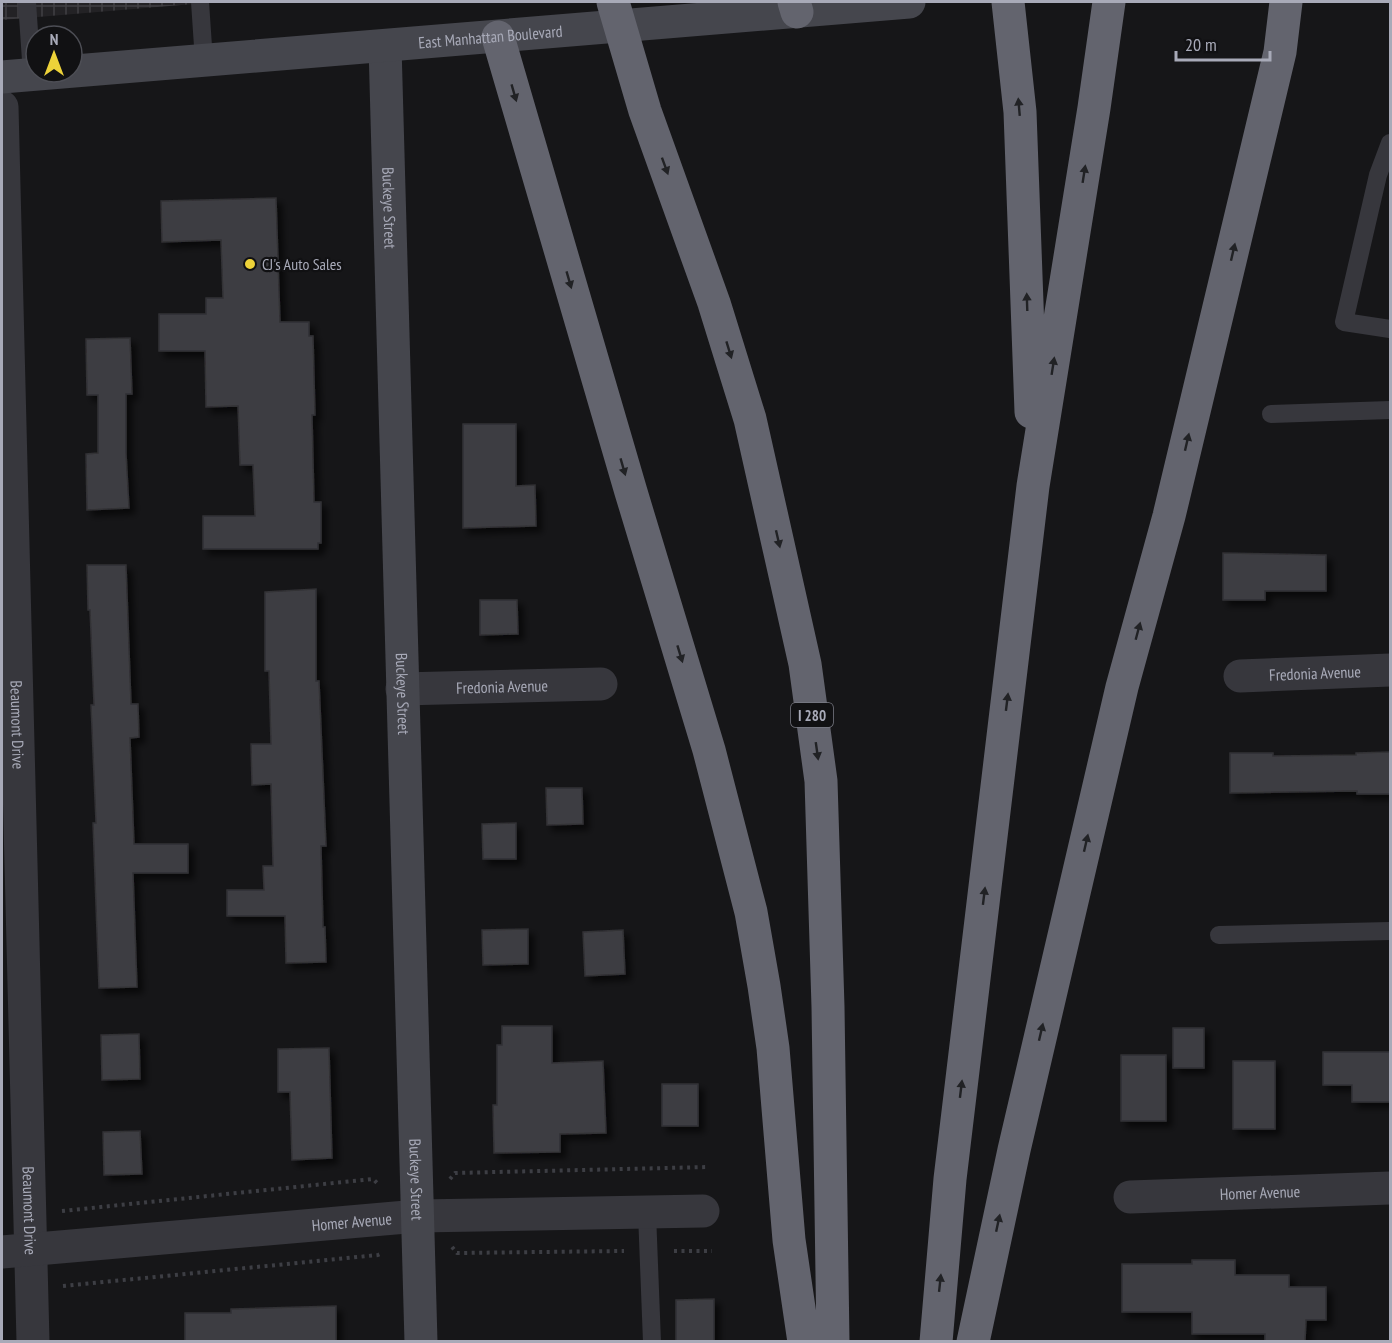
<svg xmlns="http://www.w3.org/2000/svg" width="1392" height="1343" viewBox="0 0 1392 1343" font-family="'PT Sans Narrow',sans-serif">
	<defs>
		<pattern id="industrial-grid" width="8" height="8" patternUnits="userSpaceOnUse" patternTransform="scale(1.5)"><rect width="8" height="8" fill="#232225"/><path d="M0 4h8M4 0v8" fill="none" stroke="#403f43"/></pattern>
		<filter id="shadow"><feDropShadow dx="5.5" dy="5.5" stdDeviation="3" flood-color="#0009"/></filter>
	</defs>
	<rect width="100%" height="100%" fill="#161618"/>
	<path fill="url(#industrial-grid)" d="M2 2H217L2 20Z"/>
	<path fill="#3e3e42" stroke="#313034" stroke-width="1.5" filter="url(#shadow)" d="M276 198 280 322H309V336H313L315 415H312L314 502H321V543H318V549H203V516H255L253 465H240L238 406 206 407 205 351H159V314H206V298H223L221 240 162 242 161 201Z
		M130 338 132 394H126V453L129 508 87 510 86 454 98 453V395H87L86 339Z
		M463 424H516V486L535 485 536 526 463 528Z
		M1223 553 1326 555V591H1265V600H1223Z
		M87 565H126L131 704H138L139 737 130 738 134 844H188V873H133L137 987 99 988 93 823H96L91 705H94L90 610H88Z
		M316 589V681H319L326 846H321L323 927H325L326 962 286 963 285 916H227V890H264L263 866H273L271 784 252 785 251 744H271L269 671H265V592Z
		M480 600H517L518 634 480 635Z
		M1390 752V794H1357V791L1230 793V753H1273V756L1356 755V753Z
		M546 788H582L583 824 547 825Z
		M516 823V859H483L482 824Z
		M528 929V964L483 965 482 930Z
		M623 930 625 974 585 976 583 932Z
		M502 1026H552V1063L603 1061 606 1133 560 1134V1152L494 1153 493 1105H497V1045H502Z
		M1173 1028H1204V1068H1173Z
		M139 1034 140 1079 102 1080 101 1035Z
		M329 1048 332 1158 292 1160 290 1092H278V1049Z
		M1323 1052H1390V1102H1352V1085H1323Z
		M1121 1055H1166V1121H1121Z
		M1233 1061H1275V1129H1233Z
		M662 1084H698V1126H662Z
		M140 1131 142 1174 104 1175 103 1132Z
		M1192 1260H1235V1275H1289V1287H1326V1320H1306L1305 1341H1265V1334H1192V1312H1122V1264H1192Z
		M714 1299V1341H676V1300Z
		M336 1306V1341H185V1313H231V1309Z"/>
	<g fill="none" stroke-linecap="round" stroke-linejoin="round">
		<path stroke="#3d3e44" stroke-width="4" stroke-dasharray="3 4.5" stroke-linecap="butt" d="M450 1179 455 1173 709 1167
			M62 1211 373 1179 380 1186
			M452 1247 457 1253 624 1251
			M674 1251H712
			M63 1286 378 1255 383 1253"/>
		<path stroke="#37373d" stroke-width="18" d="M27 2 32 75
			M200 2 204 61
			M1390 143 1378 175 1344 322 1390 329
			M1271 414 1390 410
			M1219 935 1390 931
			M647 1213 652 1342"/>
		<g stroke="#37373d" stroke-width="33">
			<path id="s1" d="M2 107 33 1342"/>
			<path id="s2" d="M1240 676 1390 670"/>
			<path id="s3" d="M402 689 601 684"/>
			<path id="s4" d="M1130 1197 1390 1188"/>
			<path id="s5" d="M2 1252 418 1216 703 1211"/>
		</g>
		<g stroke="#45464d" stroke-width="33">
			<path id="s6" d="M385 46 421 1342"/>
			<path id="s7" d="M2 77 909 2"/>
		</g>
		<path stroke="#63646e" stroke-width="33" d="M613 2 645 111 714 303 750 419 805 664 821 781 828 1007 833 1342
			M794 2 797 12
			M1008 2 1020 112 1031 412
			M498 37 631 492 709 750 751 912 764 986 773 1048 789 1240 804 1342
			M936 1342 950 1179 1033 486 1094 108 1109 2
			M973 1342 1014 1150 1122 687 1169 516 1280 52 1286 2"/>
	</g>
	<defs><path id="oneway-solid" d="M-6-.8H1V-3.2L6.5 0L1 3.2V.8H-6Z" transform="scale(1.5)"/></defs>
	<g fill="#212225">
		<use href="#oneway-solid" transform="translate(514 93) rotate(74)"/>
		<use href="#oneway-solid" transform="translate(1019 107) rotate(-95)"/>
		<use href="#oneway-solid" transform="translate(665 166) rotate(70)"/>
		<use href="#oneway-solid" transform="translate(1084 174) rotate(-81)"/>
		<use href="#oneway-solid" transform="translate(1233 252) rotate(-77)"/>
		<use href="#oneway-solid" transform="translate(569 280) rotate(74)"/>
		<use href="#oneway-solid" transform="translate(1027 302) rotate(-92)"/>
		<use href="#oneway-solid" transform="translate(729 350) rotate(73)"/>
		<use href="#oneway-solid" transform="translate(1053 366) rotate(-81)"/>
		<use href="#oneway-solid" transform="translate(1187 442) rotate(-77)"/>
		<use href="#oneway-solid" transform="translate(623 467) rotate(74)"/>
		<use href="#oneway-solid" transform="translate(778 539) rotate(77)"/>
		<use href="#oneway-solid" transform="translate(1138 631) rotate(-75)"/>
		<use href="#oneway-solid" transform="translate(680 654) rotate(73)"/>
		<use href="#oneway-solid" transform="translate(1007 702) rotate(-83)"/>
		<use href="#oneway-solid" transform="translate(817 751) rotate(82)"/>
		<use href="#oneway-solid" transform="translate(1086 843) rotate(-77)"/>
		<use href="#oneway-solid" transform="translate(984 896) rotate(-83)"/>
		<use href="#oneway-solid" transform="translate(1041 1032) rotate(-77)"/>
		<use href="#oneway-solid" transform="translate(961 1089) rotate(-83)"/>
		<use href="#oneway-solid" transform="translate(998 1223) rotate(-78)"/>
		<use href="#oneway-solid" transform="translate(940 1283) rotate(-84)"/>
	</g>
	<circle fill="#edd239" stroke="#111113" stroke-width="2" cx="250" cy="264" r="6"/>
	<g text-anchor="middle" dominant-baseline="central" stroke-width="4.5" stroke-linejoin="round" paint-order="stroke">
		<rect fill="#111113" stroke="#7b7c86" stroke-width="1.5" x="791" y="703" width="42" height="24" rx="4.5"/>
		<g font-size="15" font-weight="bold" fill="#a8aab8">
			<text x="812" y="715">I 280</text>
		</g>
		<g font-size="16" fill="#a8aab8" stroke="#111113">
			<text stroke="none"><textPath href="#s7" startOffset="490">East Manhattan Boulevard</textPath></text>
			<text stroke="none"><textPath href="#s6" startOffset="162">Buckeye Street</textPath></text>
			<text stroke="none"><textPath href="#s2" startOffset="75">Fredonia Avenue</textPath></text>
			<text stroke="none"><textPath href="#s3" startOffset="100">Fredonia Avenue</textPath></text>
			<text stroke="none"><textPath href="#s6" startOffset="648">Buckeye Street</textPath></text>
			<text stroke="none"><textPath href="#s1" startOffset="618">Beaumont Drive</textPath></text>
			<text stroke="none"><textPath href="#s6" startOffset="1134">Buckeye Street</textPath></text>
			<text stroke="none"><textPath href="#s4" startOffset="130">Homer Avenue</textPath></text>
			<text stroke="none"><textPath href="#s1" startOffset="1104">Beaumont Drive</textPath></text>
			<text stroke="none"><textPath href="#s5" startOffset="351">Homer Avenue</textPath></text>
		</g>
		<g font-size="16" fill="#a8aab8" stroke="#111113" text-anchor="start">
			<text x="262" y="264">CJ's Auto Sales</text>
		</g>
	</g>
	<rect width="1392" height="1343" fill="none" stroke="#a8aab8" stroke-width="6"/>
	<g transform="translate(54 54)"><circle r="28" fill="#111113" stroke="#4d4e55" stroke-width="1.5"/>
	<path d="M0-4.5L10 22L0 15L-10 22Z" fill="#edd239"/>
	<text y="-9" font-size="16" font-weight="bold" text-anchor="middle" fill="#a8aab8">N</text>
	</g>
	<path d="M1176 51v9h94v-9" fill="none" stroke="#a8aab8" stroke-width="3"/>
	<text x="1185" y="51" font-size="18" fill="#a8aab8" stroke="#111113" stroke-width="4.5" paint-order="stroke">20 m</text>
</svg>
